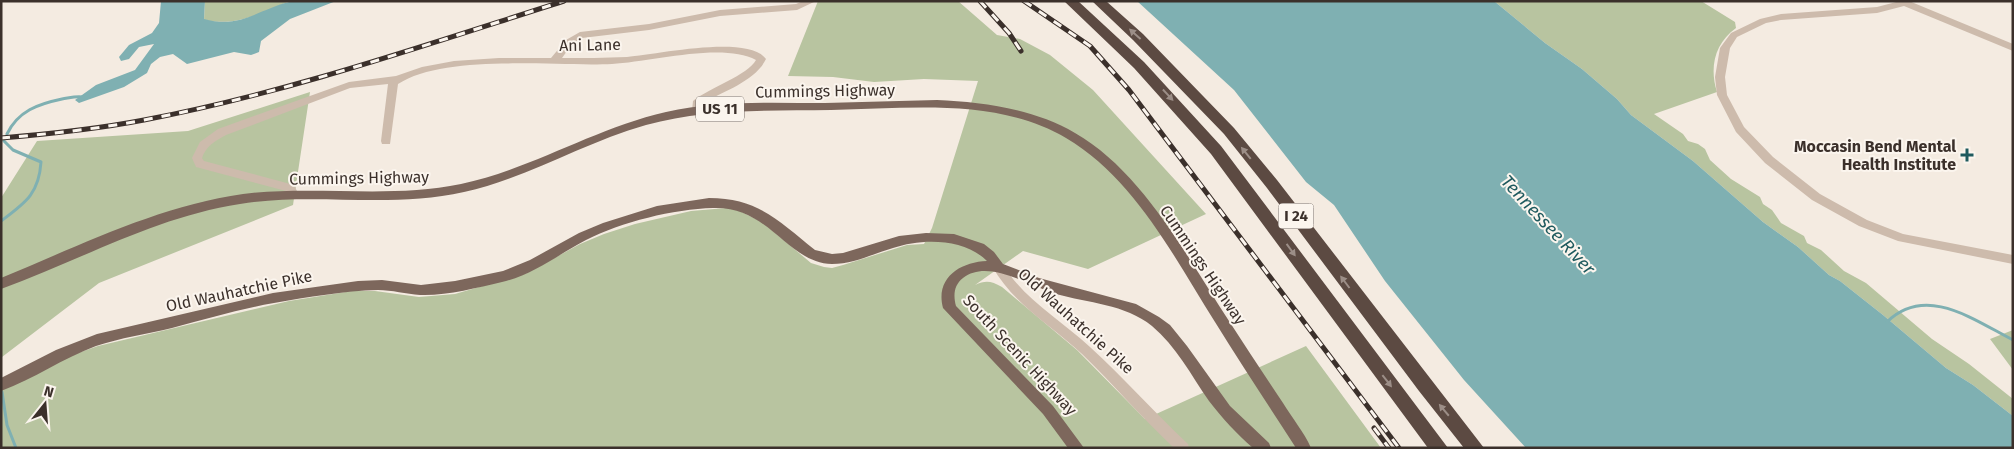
<svg xmlns="http://www.w3.org/2000/svg" width="2014" height="449" viewBox="0 0 2014 449" font-family="'Fira Sans',sans-serif">
	<rect width="100%" height="100%" fill="#f4ebe1"/>
	<path fill="#b8c4a0" d="M205 1H290C260 13 237 27 204 20Z
		M818 1H958L997 35 1020 39 1050 55 1093 90 1206 214 1088 269 1023 251 975 285C986 280 991 281 1002 287L1077 350 1145 419 1306 346 1381 448H1V389L75 354 98 346 289 301 352 291H375L419 297 455 294 527 273 580 244 604 234 635 224 691 211 726 208 738 210 762 222 811 263 824 267 832 268 843 265 907 245 924 244 932 228 978 81 924 79 874 82 833 77 788 76Z
		M1494 1H1701L1735 22 1736 28C1715 43 1709 67 1717 92L1654 114 1683 134 1688 141 1698 144 1705 149 1710 160 1731 179 1760 197 1763 204 1772 210 1781 223 1804 236 1807 243 1821 250 1844 271 1866 283 1932 339 1969 364 2013 399V416L1973 385 1946 368 1883 315 1840 281 1829 275 1798 247 1763 222 1693 161 1631 115 1617 99 1582 69 1545 43Z
		M310 92 293 205 99 283 2 357 1 198 37 141 188 131Z
		M2013 330V370L1990 339Z"/>
	<path fill="#7fb0b2" d="M161 1H205L204 19C240 29 257 10 289 2 303 0 322 1 336 1L290 19 261 41 259 52 251 55 234 52 187 64 173 54 160 57 151 64 147 73 124 87 79 103 75 100 96 85 135 70 154 44 139 47 129 59 121 61 119 57 129 45 152 33 159 23Z
		M1137 1H1494L1545 43 1582 69 1617 99 1631 115 1693 161 1763 222 1798 247 1829 275 1840 281 1883 315 1946 368 1973 385 2013 416V448H1526L1464 380 1385 281 1334 205 1306 182 1234 90Z"/>
	<g fill="none" stroke-linecap="round" stroke-linejoin="round">
		<path stroke="#7fb0b2" stroke-width="3" d="M7 134C18 111 38 104 62 99 69 98 76 96 82 97
			M1 221C25 203 39 194 41 162L13 150 4 141
			M1887 322C1926 284 1974 320 2013 340
			M2 392 7 425 16 448"/>
		<path fill="#cdbbac" fill-rule="evenodd" d="M803 1H816L797 10 720 16 649 30 582 38 572 44 562 58C583 58 605 58 627 57 655 55 748 34 766 59 756 80 725 91 706 101L702 104 701 113 697 115 692 111 693 101C709 88 748 75 756 60 723 42 650 62 612 64 556 67 445 53 398 84L390 144H382L381 141 388 84 350 88 226 135C215 141 206 146 202 158L204 161 294 185 299 195 294 199 290 198 286 191 196 167 192 158 200 142 218 129 349 82 396 76 422 67 454 61 499 58H551L566 40 580 32 649 24 720 10 796 4Z
			M1900 1H1909L2013 44V51L1904 6 1877 13 1781 20 1766 23 1737 37 1730 48 1725 77 1727 95 1744 127 1773 157 1820 194 1867 220 1903 234 2013 255V264L1898 241 1859 226 1812 200 1765 163 1736 132 1717 95 1715 77 1720 48 1731 33 1760 19 1781 14 1877 7Z
			M998 261 1002 263C1023 299 1060 319 1090 347 1124 378 1154 412 1188 444L1189 448H1174C1142 418 1114 385 1082 354 1051 325 1013 304 992 266L994 263Z"/>
		<path fill="#7d675c" fill-rule="evenodd" d="M937 100C983 102 1034 109 1075 133 1143 172 1187 257 1229 321 1247 349 1265 376 1283 403 1292 418 1304 432 1311 448H1296C1269 406 1241 364 1215 322 1174 257 1134 178 1066 138 996 97 908 109 831 110 769 111 706 108 646 125 583 143 527 178 464 192 390 209 314 192 240 204 155 217 81 260 1 289V278C79 246 158 206 243 194 315 185 389 199 461 184 532 169 595 128 666 112 718 100 772 103 825 103 862 102 899 101 937 100Z
			M709 198C758 198 779 221 815 250L832 254 843 253 899 236 926 233 954 234 984 244 994 252 1003 264 1039 278 1136 304 1159 317 1170 325 1187 346 1230 406 1269 443 1271 448H1253C1237 434 1222 418 1209 401 1191 375 1176 346 1152 326 1125 304 1088 303 1056 294 1029 286 988 258 963 278 954 285 953 295 956 306L1053 406 1084 448H1068L1043 414 943 308C935 278 960 262 987 261 964 238 922 238 893 248 873 254 853 264 832 264 787 263 770 206 713 208 674 209 621 222 586 240 559 254 533 275 502 282 476 288 446 296 420 295 406 294 392 290 378 290 344 291 308 297 274 303 240 309 206 319 172 328 147 334 120 338 96 346 63 358 34 379 1 391V378L56 350 97 334 273 293 358 281 382 280 421 285 455 281 503 271 530 260 579 233 603 223 657 206Z"/>
		<path fill="#5c4a42" fill-rule="evenodd" d="M1064 1H1078L1144 62 1221 146 1448 448H1428L1211 154 1134 68Z
			M1092 1H1106L1143 34 1234 128 1277 180 1484 448H1464L1419 391 1267 188 1224 134 1133 40Z"/>
		<defs>
			<path id="rail" d="M980 1 1009 33 1021 51
				M1024 1 1090 46 1129 90 1399 448
				M1 138C49 134 97 129 144 120 287 93 425 45 564 1
				M1374 428 1389 448"/>
		</defs>
		<use href="#rail" stroke="#3b302b" stroke-width="5"/>
		<use href="#rail" stroke="#fbf5ee" stroke-width="3" stroke-dasharray="9" stroke-linecap="butt"/>
	</g>
	<defs><path id="oneway-solid" d="M-6-.8H1V-3.2L6.5 0L1 3.2V.8H-6Z" transform="scale(1.25)"/></defs>
	<g fill="#9c8e87">
		<use href="#oneway-solid" transform="translate(1135 34) rotate(-138)"/>
		<use href="#oneway-solid" transform="translate(1168 95) rotate(47)"/>
		<use href="#oneway-solid" transform="translate(1246 153) rotate(-129)"/>
		<use href="#oneway-solid" transform="translate(1291 250) rotate(54)"/>
		<use href="#oneway-solid" transform="translate(1345 282) rotate(-127)"/>
		<use href="#oneway-solid" transform="translate(1387 381) rotate(52)"/>
		<use href="#oneway-solid" transform="translate(1444 410) rotate(-130)"/>
	</g>
	<path fill="#1f5a5e" stroke="#fbf5ee" stroke-width="2" d="M1964.5 147.5h5v5h5v5h-5v5h-5v-5h-5v-5h5z"/>
	<g text-anchor="middle" dominant-baseline="central" stroke-width="4" stroke-linejoin="round" paint-order="stroke">
		<g fill="#fbf5ee" stroke="#756b66" stroke-width="1">
			<rect x="696" y="96.5" width="48" height="25" rx="4"/>
			<rect x="1278.5" y="203.5" width="35" height="25" rx="4"/>
		</g>
		<g font-size="15" font-weight="bold" fill="#3b302b">
			<text x="720" y="109">US 11</text>
			<text x="1296" y="216">I 24</text>
		</g>
		<g font-size="16" fill="#3b302b" stroke="#fbf5ee">
			<text transform="translate(590 45) rotate(-1)">Ani Lane</text>
			<text transform="translate(825 91) rotate(-1)">Cummings Highway</text>
			<text transform="translate(359 178) rotate(-1)">Cummings Highway</text>
			<text transform="translate(1203 265) rotate(56)">Cummings Highway</text>
			<text transform="translate(239 291) rotate(-12)">Old Wauhatchie Pike</text>
			<text transform="translate(1076 321) rotate(42)">Old Wauhatchie Pike</text>
			<text transform="translate(1020 355) rotate(47)">South Scenic Highway</text>
		</g>
		<g font-size="16" font-weight="bold" fill="#3b302b" stroke="#fbf5ee" text-anchor="end">
			<text x="1956" y="146">Moccasin Bend Mental<tspan x="1956" dy="18">Health Institute</tspan></text>
		</g>
		<g font-size="18" font-style="italic" fill="#1f5a5e" stroke="#fbf5ee">
			<text transform="translate(1548 225) rotate(47)">Tennessee River</text>
		</g>
	</g>
	<rect width="2014" height="449" fill="none" stroke="#3b302b" stroke-width="5"/>
	<g transform="translate(45 404) rotate(17)" stroke="#fbf5ee" stroke-width="4" paint-order="stroke">
	<path d="M0-4L9 19L0 12L-9 19Z" fill="#3b302b"/>
	<text y="-8" font-size="14" font-weight="bold" text-anchor="middle" fill="#3b302b">N</text>
	</g>
</svg>
